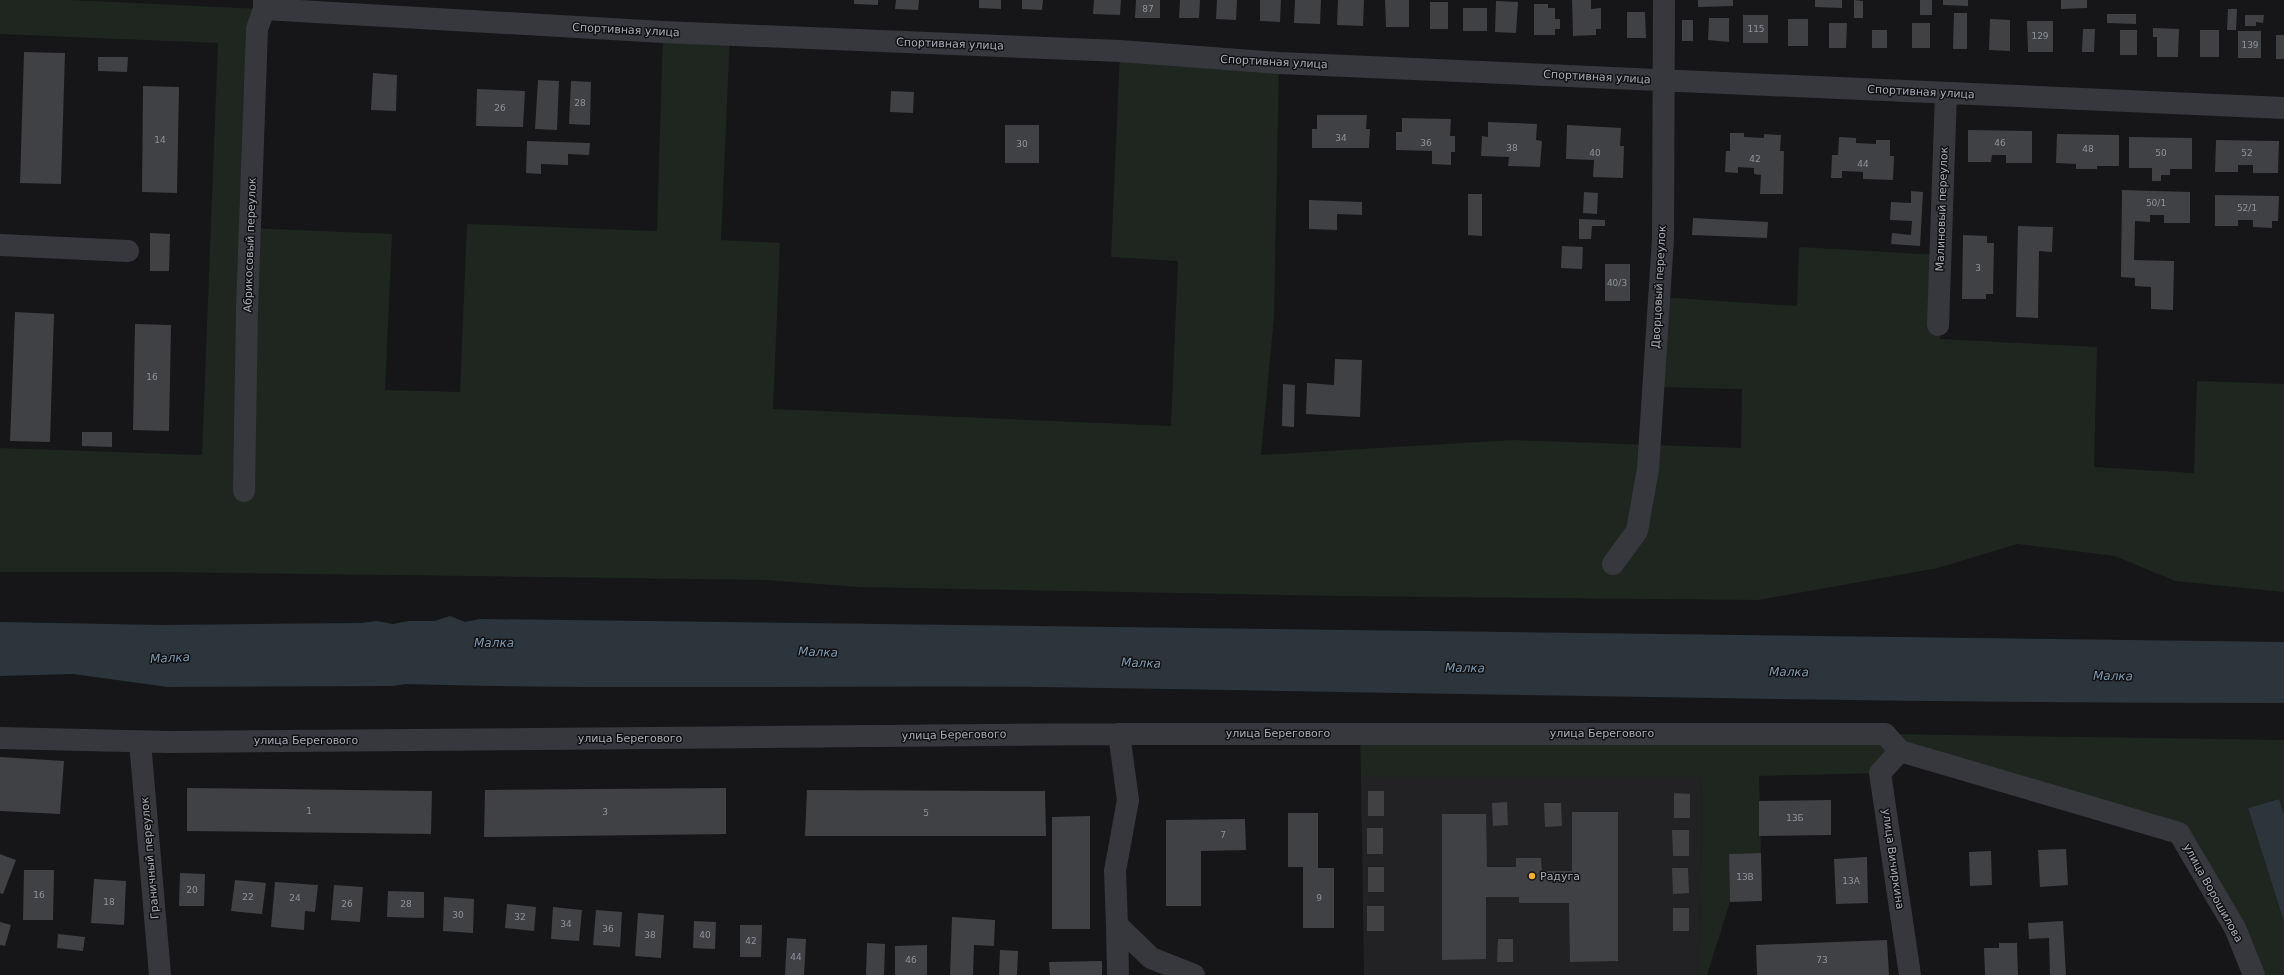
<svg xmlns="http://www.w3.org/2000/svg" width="2284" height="975" viewBox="0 0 2284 975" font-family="'DejaVu Sans',sans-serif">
	<rect width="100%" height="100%" fill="#161618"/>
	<path fill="#222225" d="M1361 777H1702L1700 975H1364Z"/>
	<path fill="#1e261f" d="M0 0H70L264 9 250 228 392 234 385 390 460 392 467 224 657 231 663 32 730 34 721 240 780 243 773 409 1171 426 1178 261 1111 257 1120 51 1279 63 1274 317 1261 455 1513 440 1741 448 1742 389 1653 387 1659 297 1797 306 1799 247 1940 255 1938 325 1940 339 2097 347 2094 467 2194 473 2197 381 2284 384V592L2175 581 2115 556 2017 544 1938 568 1758 600 1341 596 858 587 766 580 165 572H0V448L202 455 218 43 0 34Z
		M1360 733 1885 734 2284 740V815L2279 799 2248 808 2284 922V975H2254L2179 833 1900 751 1880 773 1759 776 1761 853 1729 854 1730 902 1707 975H1700L1702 777H1361Z"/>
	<path fill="#2c353c" d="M450 616 465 622 480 619 2284 642V703C1869 703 1453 693 1038 687 827 685 616 690 405 684L393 686 168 687 73 674 0 676V622L162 625 360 623 377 621 393 624 409 621H434Z
		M2279 799 2284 815V922L2248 808Z"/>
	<path fill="#404145" d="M854 0H878V5L854 4Z
		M896 0H919L918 10 895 9Z
		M979 0H1001V9L979 8Z
		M1022 0H1043L1042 10 1022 9Z
		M1094 0H1121L1120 15 1093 14Z
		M1136 0H1160V18H1135Z
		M1180 0H1200L1199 18H1179Z
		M1217 0H1237L1236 20 1216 19Z
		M1260 0H1281L1280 22 1260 21Z
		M1295 0H1321L1320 24 1294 23Z
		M1338 0H1364L1363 26 1337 25Z
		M1385 0H1409V27H1386Z
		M1572 0H1591V9L1601 8V29H1596V35L1573 36Z
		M1698 0H1733V6L1698 7Z
		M1815 0H1842V8L1815 7Z
		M1854 0 1863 1V18H1854Z
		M1920 0H1932V15H1920Z
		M1943 0H1968V6L1943 5Z
		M2061 0H2087V8L2061 9Z
		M1496 1 1518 2 1516 33 1495 32Z
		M1430 2H1448V29H1430Z
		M1534 4H1548V8H1555V19H1560V29H1555V35H1534Z
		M1463 8H1487V31H1463Z
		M2228 9H2237L2236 30H2227Z
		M1627 12H1645L1646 38H1627Z
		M1954 13H1967V49H1953Z
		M2107 14H2136V24L2107 23Z
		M1743 15H1768V43H1743Z
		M2245 15H2264L2263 23 2256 22V26H2245Z
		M1709 18H1729V42L1708 40Z
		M1788 19H1808V46H1788Z
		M1990 19 2010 20V51L1989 50Z
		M1682 20H1693V41H1682Z
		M2027 21H2053V52H2028Z
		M1829 23H1847L1846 48H1829Z
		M1912 23H1930V48H1912Z
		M2153 28 2179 29 2178 57H2157V37H2153Z
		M2083 29H2095L2094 52H2082Z
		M1872 30H1887V48H1872Z
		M2120 30H2137V55H2120Z
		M2200 30H2219V57H2200Z
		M2238 31H2261V58H2238Z
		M2276 35H2284V59H2276Z
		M24 52 65 53 61 184 20 183Z
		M98 57H128L127 72 98 71Z
		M373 73 397 75 396 111 371 110Z
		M538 80 559 81 557 130 535 129Z
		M571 81 591 82 590 125 569 124Z
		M143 86 179 87 177 193 142 192Z
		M477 89 525 91 523 127 476 126Z
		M891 91 914 92 913 113 890 112Z
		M1317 115H1367L1366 129H1370L1369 148H1312V129H1317Z
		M1402 118 1451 119 1450 136H1455V152H1451V165L1432 164V151L1396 150V132H1402Z
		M1488 122 1537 124 1536 140 1542 141 1540 167 1508 166 1509 157 1481 156 1482 136 1488 137Z
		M1005 125H1039V163H1005Z
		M1567 125 1621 128 1620 146H1624L1623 178 1593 177 1594 160 1566 159Z
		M1968 130 2032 131V163H2006V155H1992L1991 162H1968Z
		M1730 133H1744V137L1764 138V134L1781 135 1780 151H1784L1783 194H1760L1761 175 1754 174V168L1738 167V173L1725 172 1726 151H1730Z
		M2057 134 2119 135V166H2097V169H2076V164L2056 163Z
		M1839 137 1856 138V143L1876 144V140H1890V156H1894L1893 180 1863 179V172L1842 171V178H1831L1832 155H1838Z
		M2129 137 2192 138V169H2170V175H2161V181H2152V168H2129Z
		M2216 140 2279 141 2278 173H2253V165H2238V172H2215Z
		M527 141 590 143 589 155 568 154V165L541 164V174L526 173Z
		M2122 190 2190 192V223H2164V215H2150V222L2135 221 2134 260 2174 261 2173 310 2151 309V287L2135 286V278L2121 277Z
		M1911 191 1923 192 1920 246 1891 244 1892 233 1911 235 1912 221 1890 220 1891 202 1911 203Z
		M1584 192 1598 193 1597 214 1583 213Z
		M1468 194H1482V236L1468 235Z
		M2215 195 2279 196 2278 221H2272V228L2253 227V220H2238V226H2215Z
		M1309 200 1362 202V215L1337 214V230L1309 229Z
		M1693 218 1768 222 1767 238 1692 235Z
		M1579 219 1605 220V226H1592L1591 239H1579Z
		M2018 226 2053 227 2052 252 2039 251 2038 318 2016 317Z
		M150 233 170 234 169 271H150Z
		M1963 235 1987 236V243H1994L1993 294H1986V299H1962Z
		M1562 246 1583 247 1582 269 1561 268Z
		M1605 264H1630V301H1605Z
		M15 312 54 314 50 442 10 441Z
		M135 324 171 325 169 431 133 430Z
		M1335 359 1362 360 1360 417 1306 414 1307 383 1334 385Z
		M1283 384 1295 385 1294 427 1282 426Z
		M82 432H112V447L82 446Z
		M0 757 64 761 60 814 0 811Z
		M187 788 432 791 431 834 187 831Z
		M726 788V834L484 837 485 790Z
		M807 790 1045 791 1046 836H805Z
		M1368 791H1384V816H1368Z
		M1674 793 1690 794V818H1674Z
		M1831 800V835L1759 836V801Z
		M1507 802 1508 825 1493 826 1492 803Z
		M1544 803H1561L1562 826 1545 827Z
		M1572 812H1618V961L1570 962 1569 903H1519V897H1486V959L1442 960V814H1486L1487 867H1516V858H1541L1542 871H1572Z
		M1288 813H1318V868H1334V928H1303V867H1288Z
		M1090 816V929H1052V817Z
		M1245 819 1246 850 1201 851V906H1166V820Z
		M1367 828H1383V854H1367Z
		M1672 830H1689V856H1673Z
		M2066 849 2068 885 2040 887 2038 850Z
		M1991 851 1992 885 1970 886 1969 852Z
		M1761 853 1762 901 1730 902 1729 854Z
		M0 854 16 860 3 894 0 893Z
		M1867 857 1868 903 1836 904 1834 859Z
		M1368 867H1384V892H1368Z
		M1672 868H1688L1689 893 1673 894Z
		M24 870H54L53 920H23Z
		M180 873 205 874 204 906H179Z
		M94 879 126 881 124 925 91 923Z
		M235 880 266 883 262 914 231 911Z
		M275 882 318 885 315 912 305 911 304 930 271 927Z
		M334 885 363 887 360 922 331 920Z
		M388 891 424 892V918L387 917Z
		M444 897 474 899 473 933 443 931Z
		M507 904 536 907 534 931 505 928Z
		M1367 906H1384V931H1367Z
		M553 907 582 910 579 941 551 939Z
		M1673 908H1689V931H1673Z
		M596 910 622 912 620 947 593 945Z
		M638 913 664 915 661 958 635 956Z
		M952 917 995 920 994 946 974 945 973 975H950Z
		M694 921 716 922 715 949 693 948Z
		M2063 921 2066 975H2050L2049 938 2029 939 2028 923Z
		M0 922 11 925 5 946 0 945Z
		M740 925H762L761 957H740Z
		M58 934 85 937 83 951 57 948Z
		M787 938 806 939 804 975H785Z
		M1498 939H1513V962H1497Z
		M1887 940 1889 975H1757L1756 945Z
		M867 943 885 944 884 975H866Z
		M1999 943H2017L2018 975H1985L1984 948H1999Z
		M927 945V975H895V946Z
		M1000 950 1018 951 1017 975H999Z
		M1102 961V975H1050L1049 962Z"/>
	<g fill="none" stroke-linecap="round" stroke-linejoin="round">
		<path stroke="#37383d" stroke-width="22" d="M264 9 663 32 1120 51 1279 63 2284 108
			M0 245 128 251
			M1938 325 1946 93
			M244 491 247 309 257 29 264 9V0
			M1613 564 1637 531 1648 469 1663 239 1664 0
			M1119 734 1128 800 1115 871 1117 925 1151 958 1194 975
			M0 738 169 742 1119 734H1885L1900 751
			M140 742 160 975
			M1900 751 2179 833 2235 928 2254 975
			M1900 751 1880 773 1910 975
			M1117 925 1118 975"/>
	</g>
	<circle fill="#f2b134" stroke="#111113" stroke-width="1.5" cx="1532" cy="876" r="4"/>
	<g text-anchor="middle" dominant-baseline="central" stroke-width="3" stroke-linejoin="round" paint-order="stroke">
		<g font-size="9" fill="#8e929b">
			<text x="1148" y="9">87</text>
			<text x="1756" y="29">115</text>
			<text x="2040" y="36">129</text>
			<text x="2250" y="45">139</text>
			<text x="580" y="103">28</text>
			<text x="500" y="108">26</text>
			<text x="1341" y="138">34</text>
			<text x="160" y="140">14</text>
			<text x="1426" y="143">36</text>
			<text x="2000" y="143">46</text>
			<text x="1022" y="144">30</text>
			<text x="1512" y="148">38</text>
			<text x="2088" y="149">48</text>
			<text x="1595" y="153">40</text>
			<text x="2161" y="153">50</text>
			<text x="2247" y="153">52</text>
			<text x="1755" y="159">42</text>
			<text x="1863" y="164">44</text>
			<text x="2156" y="203">50/1</text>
			<text x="2247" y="208">52/1</text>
			<text x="1978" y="268">3</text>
			<text x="1617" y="283">40/3</text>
			<text x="152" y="377">16</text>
			<text x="309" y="811">1</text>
			<text x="605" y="812">3</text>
			<text x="926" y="813">5</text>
			<text x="1795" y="818">13Б</text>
			<text x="1223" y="835">7</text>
			<text x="1745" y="877">13В</text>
			<text x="1851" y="881">13А</text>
			<text x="192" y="890">20</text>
			<text x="39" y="895">16</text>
			<text x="248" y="897">22</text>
			<text x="295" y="898">24</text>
			<text x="1319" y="898">9</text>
			<text x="109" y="902">18</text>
			<text x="347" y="904">26</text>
			<text x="406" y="904">28</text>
			<text x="458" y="915">30</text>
			<text x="520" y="917">32</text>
			<text x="566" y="924">34</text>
			<text x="608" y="929">36</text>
			<text x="650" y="935">38</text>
			<text x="705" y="935">40</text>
			<text x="751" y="941">42</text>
			<text x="796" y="957">44</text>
			<text x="911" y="960">46</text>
			<text x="1822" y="960">73</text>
		</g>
		<g font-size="11" fill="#a8adb8" stroke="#111113">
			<text transform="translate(626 30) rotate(3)">Спортивная улица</text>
			<text transform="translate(950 44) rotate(2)">Спортивная улица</text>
			<text transform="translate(1274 62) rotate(3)">Спортивная улица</text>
			<text transform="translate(1597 77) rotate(3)">Спортивная улица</text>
			<text transform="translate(1921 92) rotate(3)">Спортивная улица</text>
			<text transform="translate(1942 209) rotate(-88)">Малиновый переулок</text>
			<text transform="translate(250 245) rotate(-88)">Абрикосовый переулок</text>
			<text transform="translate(1659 287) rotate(-87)">Дворцовый переулок</text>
			<text x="1278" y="733">улица Берегового</text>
			<text x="1602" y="733">улица Берегового</text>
			<text transform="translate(954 735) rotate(-1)">улица Берегового</text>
			<text x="630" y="738">улица Берегового</text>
			<text x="306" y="740">улица Берегового</text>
			<text transform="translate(150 858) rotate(-95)">Граничный переулок</text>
			<text transform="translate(1893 859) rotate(82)">улица Вичиркина</text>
			<text transform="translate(2213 893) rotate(61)">улица Ворошилова</text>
		</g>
		<g font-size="11" fill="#a8adb8" stroke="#111113" text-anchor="start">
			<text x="1540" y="876">Радуга</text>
		</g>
		<g font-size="12" font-style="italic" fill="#7f9bb3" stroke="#111113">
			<text x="494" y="643">Малка</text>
			<text transform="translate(818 652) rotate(2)">Малка</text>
			<text transform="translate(170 658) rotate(-3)">Малка</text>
			<text transform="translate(1141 663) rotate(2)">Малка</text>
			<text transform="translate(1465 668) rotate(1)">Малка</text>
			<text transform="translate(1789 672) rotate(1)">Малка</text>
			<text transform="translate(2113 676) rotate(1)">Малка</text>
		</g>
	</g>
</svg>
